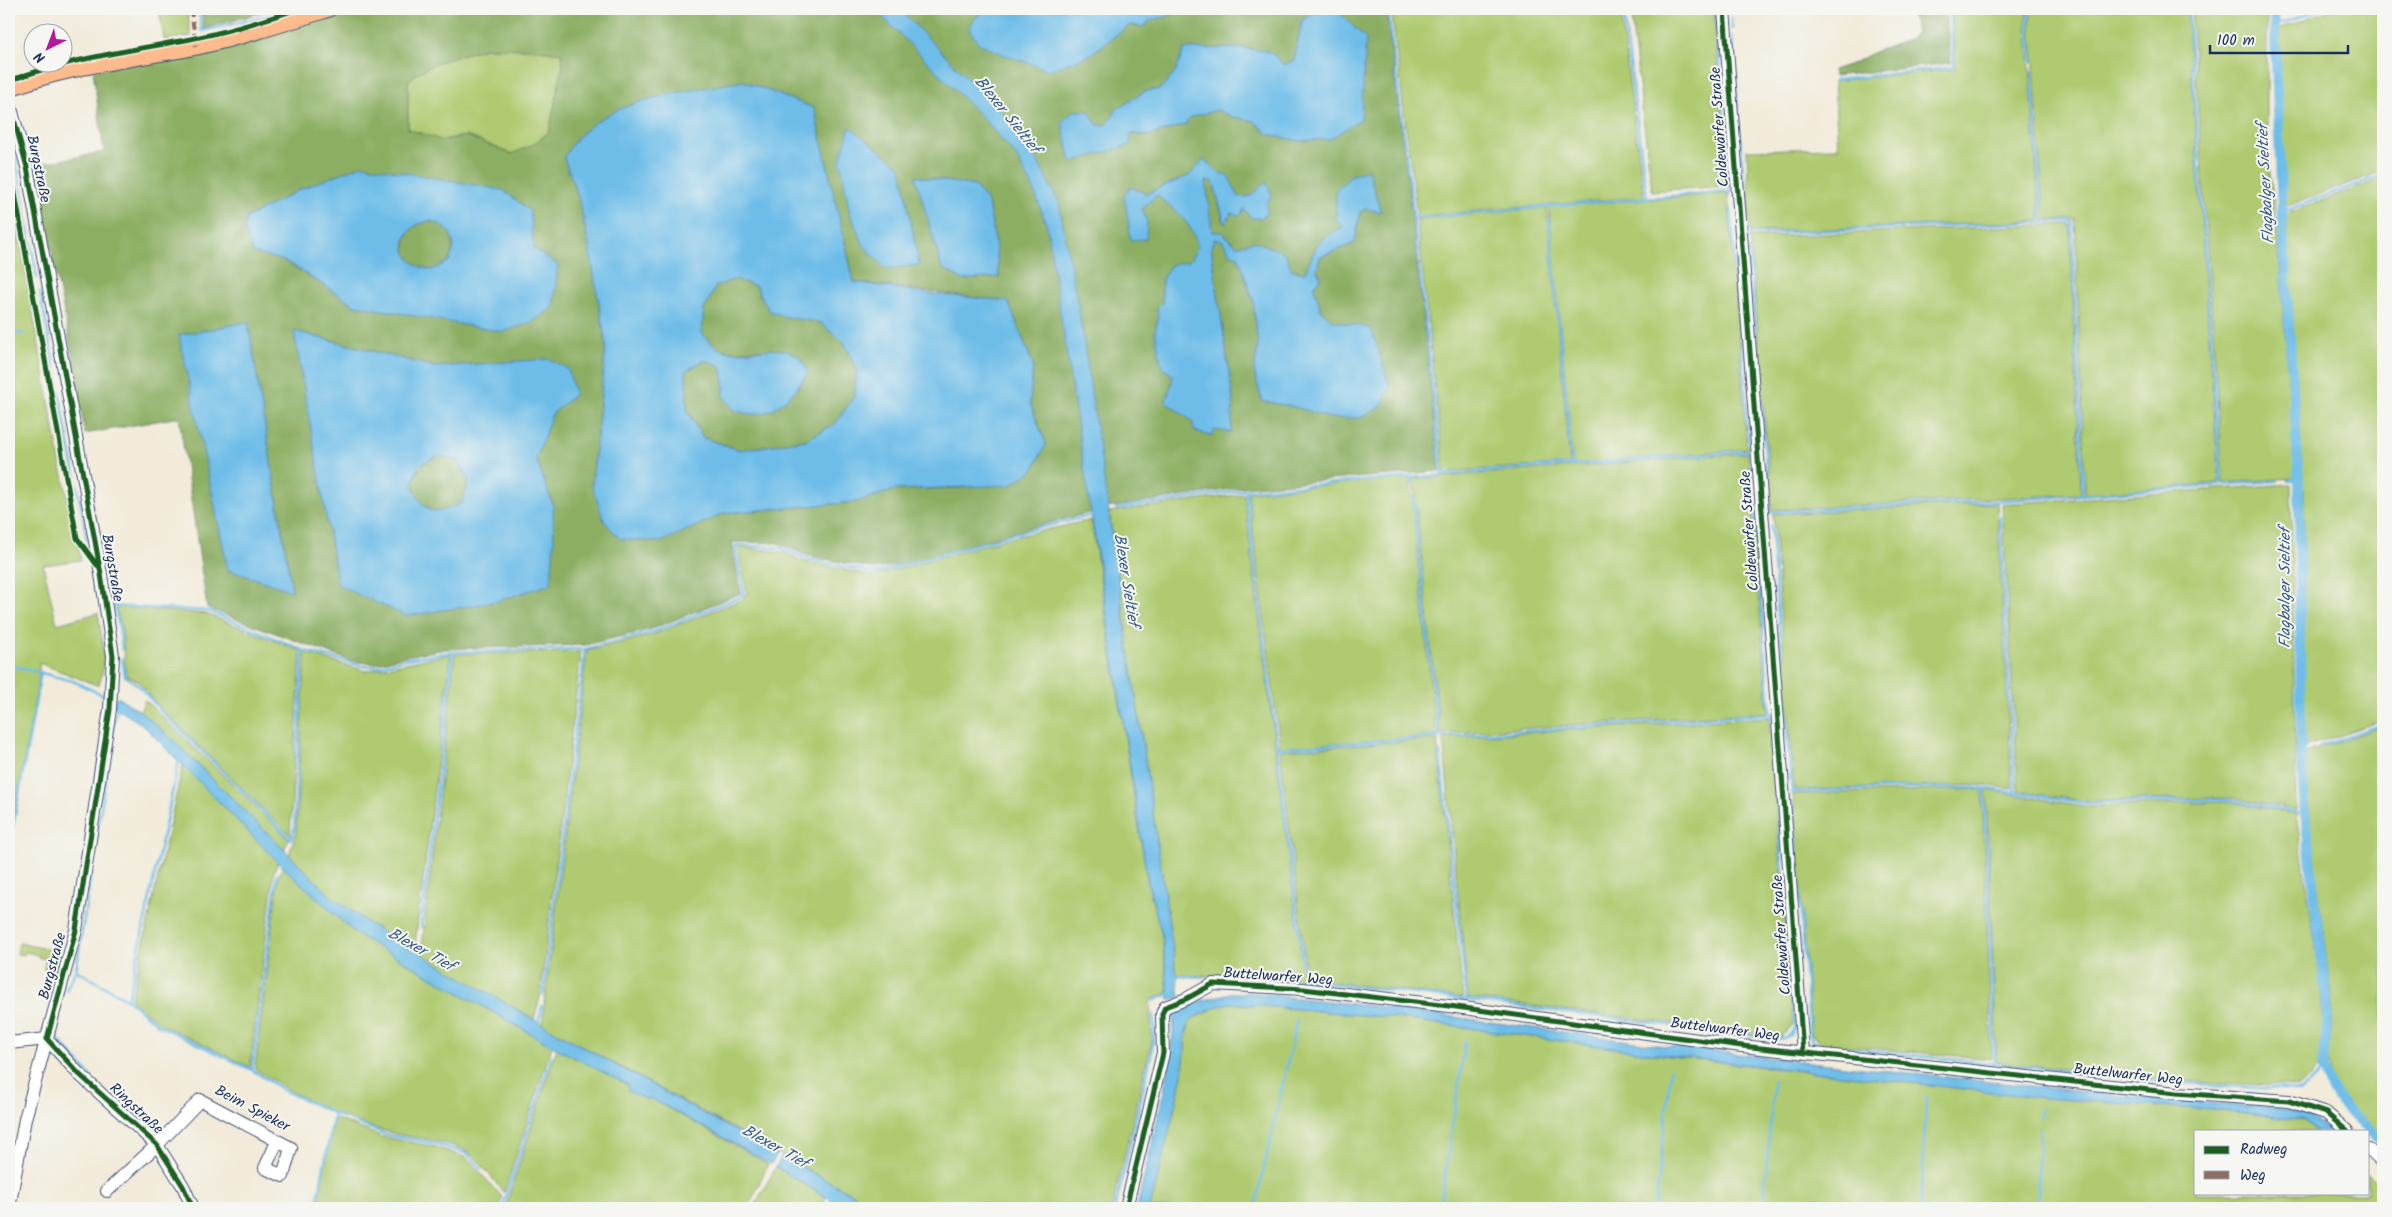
<svg xmlns="http://www.w3.org/2000/svg" width="2392" height="1217" viewBox="0 0 2392 1217" font-family="Kalam,sans-serif">
	<rect width="100%" height="100%" fill="#f6f6f2"/>
	<filter id="ink" filterUnits="userSpaceOnUse"><feTurbulence type="fractalNoise" baseFrequency=".02" numOctaves="2"/><feDisplacementMap in="SourceGraphic" scale="10" xChannelSelector="R" yChannelSelector="G"/><feConvolveMatrix kernelMatrix="1 2 1 2 8 2 1 2 1" color-interpolation-filters="sRGB"/></filter>
	<filter id="wash" filterUnits="userSpaceOnUse"><feTurbulence type="fractalNoise" baseFrequency=".0096" numOctaves="4" result="noise"/><feDisplacementMap in="SourceGraphic" scale="20" xChannelSelector="R" yChannelSelector="G"/><feGaussianBlur stdDeviation="1.12" result="paint"/><feColorMatrix in="noise" values="0 0 0 0 0 0 0 0 0 0 0 0 0 0 0 0 0 1.4 0 .05"/><feComposite in="paint" operator="in"/></filter>
	<g filter="url(#wash)">
		<rect width="100%" height="100%" fill="#f2ebda"/>
		<path fill="#afca70" stroke="#657c67" d="M159 9H187L191 36 164 40Z
			M1391 9H1620L1644 197 1417 216Z
			M1630 9H1714L1727 186 1652 191Z
			M1952 9H2026L2040 221 1750 232 1747 150 1838 148 1834 81 1955 69Z
			M2030 9H2187L2219 483 2085 494 2075 219 2044 220Z
			M2191 9H2267V149L2278 237 2295 478 2223 483Z
			M2332 9H2383V171L2285 207 2279 29Z
			M486 48 529 49 562 53 563 64 549 132 534 144 512 154 467 136 441 140 408 129V82C421 64 464 54 486 48Z
			M2383 178V720L2304 747V493L2286 214Z
			M9 181 60 462 81 560 43 565 57 624 98 613 105 659 99 686 39 663V678L9 842Z
			M1728 193 1747 449 1573 464 1549 207Z
			M1547 208 1570 464 1444 472 1417 219Z
			M2070 224 2081 494 1772 510 1750 237Z
			M1748 453 1768 712 1440 734 1413 479Z
			M1410 477 1436 736 1280 747 1248 492Z
			M2291 484 2296 810 2232 798 2085 801 2018 791 2002 504Z
			M1244 494 1304 979 1176 975 1109 512Z
			M1997 503 2012 789 1985 785 1794 790 1773 514Z
			M1091 520 1148 884 1162 935 1168 993 1150 1000 1152 1040 1112 1208H878L542 1024 587 651 652 635 741 600 747 593 738 547 784 552 803 561 873 576 1005 539Z
			M116 607 207 614 301 651 290 835 160 708 138 681 126 675 122 631Z
			M581 652 540 997 534 1019 421 955 455 654Z
			M305 653 366 671 451 654 414 952 368 923 333 898 289 855 296 832Z
			M145 700 289 839 284 850 169 736 140 711Z
			M1769 717 1793 1025 1781 1037 1468 998 1443 738Z
			M2383 726V1138L2341 1100 2330 1077 2328 1058 2333 1013 2311 832 2305 753Z
			M1437 739 1463 998 1307 979 1280 750Z
			M183 764 278 862 274 871 250 1067 159 1023 131 1000Z
			M1982 789 1992 1059 1822 1044 1811 1034 1793 794Z
			M1986 790 2084 806 2231 802 2296 814 2318 963 2324 1027 2319 1068 2299 1087 2182 1081 1997 1062Z
			M282 866 356 934 552 1046 504 1193C496 1184 478 1158 469 1153 449 1140 415 1139 392 1133 344 1121 296 1096 255 1069L278 879Z
			M19 943 60 952 56 971 44 969 46 959 38 957 39 955 25 952 24 955 17 954Z
			M1230 1003 1395 1018 1671 1056 1781 1069 2239 1112 2304 1121 2317 1131H2196V1193H2368V1173L2383 1187V1208H1146L1190 1020 1218 1006Z
			M557 1048 628 1085 645 1099H652L768 1164 748 1208H505Z
			M334 1118 383 1137 436 1147 467 1158 502 1197 499 1208H317Z
			M776 1167 826 1197 822 1208H753Z"/>
		<path fill="#8bae62" stroke="#536e60" fill-rule="evenodd" d="M201 9H273L204 29Z
			M341 9H987L975 18 1088 56 1130 25 1144 27 1149 21 1172 15 1169 9H1386L1410 199 1440 471 1244 487 1108 508 1010 533 918 561 875 569 809 556 777 543 732 542 741 593 652 629 585 645 445 649 401 657 375 664 351 661 207 608 179 417 85 434 68 332 34 165 104 152 93 71 245 42ZM1302 20 1300 141 1268 134 1254 121 1233 117 1218 110 1191 117 1185 125 1147 136 1062 122 1089 111 1097 125H1107L1116 110 1145 91 1160 89 1175 73 1184 49 1245 48 1271 52 1284 66 1294 60ZM486 48 529 49 562 53 563 64 549 132 534 144 512 154 467 136 441 140 408 129V82C421 64 465 54 486 48ZM743 81 814 108 854 282 1008 302 1033 365 1030 403 1046 444 964 488 895 490 855 502 725 513 592 486 606 345 588 240 578 196 564 158 631 104ZM1204 159 1221 175 1228 176 1239 197 1251 196 1261 218H1252L1244 208 1231 213 1224 223 1213 181H1205L1212 232H1222L1237 246 1304 273C1318 246 1314 241 1344 227L1368 169 1381 211 1366 209 1360 212 1355 243 1320 257 1317 270 1321 277 1314 287 1321 310 1333 321 1371 329 1295 407 1262 401 1254 371 1258 345 1253 300 1238 256 1231 254 1222 240 1214 239 1211 247 1233 399 1230 432C1204 428 1187 417 1166 402L1172 388 1173 375 1155 331 1158 319 1157 308 1162 303V279L1171 265 1189 261 1198 248C1193 224 1175 210 1157 195L1142 209 1125 195 1131 187 1146 194 1190 175ZM916 176 975 186 988 203 995 241 999 277 963 280 942 268ZM503 190 531 231 533 249 355 305 284 261ZM248 322 292 590V591L179 335ZM295 331 435 367 575 394 552 414 536 459 553 505 338 585Z
			M1903 9H1945L1951 63 1834 76 1833 70 1854 63 1876 51 1909 40 1917 31 1912 16Z
			M405 246a24 24 0 1 1 48 0a24 24 0 1 1-48 0Z
			M736 279 756 286 760 296 786 317 819 322 844 342 857 369 855 395 836 423 806 440 740 450 704 438 687 410 686 371 704 360 720 365 724 380V397L774 409 796 391 808 372 801 359C791 356 778 350 767 350 734 348 729 361 702 333L704 310 716 286Z
			M414 484a27 27 0 1 1 54 0a27 27 0 1 1-54 0Z"/>
		<path fill="#6ebde9" stroke="#4476a4" fill-rule="evenodd" d="M875 9H899L1009 120 1039 164 1059 203 1081 323 1180 997 1169 1000 1162 935 1148 884 1047 226 1033 188 1016 156 981 116Z
			M987 9H1169L1173 15 1149 21 1144 27 1130 25 1088 56 1049 70 1005 55 978 43 969 29 975 18Z
			M1317 11 1339 12 1366 39 1361 119 1330 139 1300 141 1268 134 1254 121 1233 117 1218 110 1191 117 1185 125 1147 136 1131 133 1130 145 1071 162 1062 122 1073 111H1089L1097 125H1107L1116 110 1145 91 1160 89 1175 73 1184 49 1245 48 1271 52 1284 65 1294 60 1302 20Z
			M743 81 814 108 854 282 932 294 1008 301 1033 365 1030 403 1046 444 1033 470 1011 485 895 490 855 502 725 513 661 542 620 539 604 521 592 486 606 345 588 240 578 196 564 158C594 97 683 93 743 81ZM736 279 756 286 769 311 786 317 819 322 844 342 857 369 855 395 836 423 806 440 740 450 703 438 687 410 686 371 704 360 720 365 724 380V397L734 410C740 412 747 414 754 414 778 414 796 391 808 372 806 368 804 361 800 358 777 338 741 361 716 347 711 344 706 337 702 333L704 310 716 286Z
			M850 127 901 167 919 265 886 269 864 246 850 214 840 160Z
			M1204 159 1221 175 1228 176 1239 197 1251 196 1266 182 1272 195 1267 202V214L1261 218H1251L1244 209 1240 216 1231 213 1225 224 1213 181H1206L1212 232H1222L1237 246 1254 241 1285 253 1292 270 1304 273C1320 244 1310 244 1343 227L1336 219V191L1350 176 1368 169 1381 212 1366 209 1360 212 1355 243 1320 257 1317 270 1321 277 1314 287 1321 310 1333 321 1371 328 1390 386 1381 407 1360 418H1331L1295 407 1262 401 1254 371 1258 345 1253 300 1238 256 1231 254 1222 240 1214 239 1211 247 1233 399 1231 432 1214 430 1211 436 1195 431 1192 421 1166 402C1169 392 1172 385 1173 375L1162 368 1155 331 1158 319 1157 308 1162 303V279L1171 265 1189 261 1198 247C1193 224 1175 210 1157 195L1142 209 1147 222 1146 239 1131 240 1124 195 1131 187 1146 194 1190 175Z
			M362 165 503 190 530 211 534 249 558 265 553 308 532 322 503 332 355 305 285 261 253 253 244 229 246 218 301 189ZM430 221C451 225 460 244 448 262L432 270C396 265 395 226 430 221Z
			M915 176 975 186 988 203 995 241 999 277 963 280 942 268Z
			M248 322 292 591 228 570 179 335Z
			M294 331 435 367 549 359 568 369 575 394 552 414 536 459 553 505 554 543 551 584 494 602 406 616 338 585ZM439 455 460 462 469 482 462 503C433 517 426 515 412 485L419 465Z
			M118 697 140 711 169 736 333 898 368 923 542 1024 777 1154 771 1164 652 1099H645L628 1091V1085L552 1046 356 934 282 866 142 724 114 707V699Z
			M1230 993H1252L1381 1007 1665 1046 1927 1075 2151 1099 2285 1109 2311 1118 2332 1131H2317L2304 1121 2239 1112 2044 1098 1671 1056 1395 1018 1230 1003 1218 1006 1190 1020C1184 1034 1186 1053 1183 1069 1174 1116 1161 1162 1150 1208H1137L1169 1069 1174 1022 1172 1009Z
			M782 1156 878 1208H845L776 1167Z"/>
		<g fill="none" stroke-linecap="round" stroke-linejoin="round">
			<path stroke="#6ebde9" stroke-width="2.5" d="M198 9 202 31 263 17 286 9
				M1388 9 1414 218 1442 474
				M1623 9 1647 199
				M1716 9 1730 195
				M2028 9 2032 62
				M2188 9 2221 485
				M1731 18 1732 29
				M2274 26 2321 9
				M1732 36 1748 237
				M2032 71 2042 223
				M1835 80 1954 67 1950 9
				M9 145 15 156 37 278
				M1731 209 1750 453
				M2282 212 2383 175
				M1414 218 1729 191
				M1549 220 1572 465
				M1748 234 2072 221 2083 496
				M1749 250 1770 513
				M40 292 75 476
				M9 335 23 333
				M1751 467 1771 725
				M1411 476 1412 484
				M2288 480H2299
				M77 485 87 540
				M1246 491 1305 980
				M1413 497 1439 740
				M1116 509 1246 490 1750 451
				M1770 512 1999 501 2278 481
				M2000 517 2015 792
				M1771 526 1792 793
				M109 580 120 632 122 650
				M114 606 209 611 303 650 362 666 377 667 405 659 453 652 585 649 653 632 740 597 744 593 735 545 781 548 811 560 875 573 1014 534 1093 515
				M122 658 125 676 139 686 161 711 291 839 294 830 303 650
				M9 665 73 681 107 697
				M2319 746 2383 724
				M1278 748 1770 714
				M1440 753 1467 1000
				M1984 788 1995 1063
				M1792 792 1900 788H1984L2085 803 2230 800 2305 814
				M1793 804 1810 1035 1813 1041 1821 1046 2183 1083 2301 1091 2323 1070
				M9 850 41 672
				M421 928 453 652
				M76 970 128 1000 158 1025 252 1070 285 1091 344 1118
				M1174 976 1203 977
				M1217 978 1305 980 1781 1039 1790 1035 1795 1027 1772 732
				M66 990 76 970 117 706
				M543 995 585 649
				M128 1000 179 760
				M1153 1001 1171 993
				M538 1024 542 1006
				M53 1033 90 1075
				M252 1070 277 874
				M2040 1117 2041 1109
				M352 1121 387 1135 437 1144 468 1154 481 1169
				M316 1208 334 1114
				M502 1208 552 1056
				M824 1208 825 1206
				M1115 1208 1151 1055 1154 1036V1015
				M1255 1208 1297 1020
				M1440 1208 1465 1042
				M1655 1208 1671 1069
				M1763 1208 1774 1080
				M1921 1208 1926 1096
				M2037 1208 2040 1127"/>
			<path stroke="#6ebde9" stroke-width="10" d="M2274 9 2282 212 2299 480 2301 752 2305 814 2328 1014 2323 1070 2332 1090 2343 1105 2383 1144"/>
		</g>
	</g>
	<g filter="url(#ink)">
		<g fill="none" stroke-linecap="round" stroke-linejoin="round">
			<defs>
				<path id="minor" d="M1724 9 1803 1052
					M9 101 27 167 101 574 113 656 110 709 76 930 25 1119 9 1208
					M47 1039 79 1074 157 1145 183 1186 193 1208
					M9 1043 47 1039
					M2368 1149 2383 1163
					M107 1191 157 1145 200 1100 291 1148 283 1176 265 1168 277 1142
					M1126 1208 1163 1053 1162 1014 1165 1007 1186 999 1213 984 1303 989 1449 1006 1742 1046 2177 1093 2289 1101 2326 1113 2347 1131"/>
				<path id="major" d="M9 88C69 65 133 59 195 47 241 37 284 23 328 9"/>
			</defs>
			<use href="#minor" stroke="#3b4b71" stroke-width="14"/>
			<use href="#major" stroke="#3b4b71" stroke-width="18"/>
			<use href="#minor" stroke="#fff" stroke-width="12"/>
			<use href="#major" stroke="#fbbb8d" stroke-width="16"/>
			<path stroke="#8d6e63" stroke-width="4" stroke-dasharray="8 4" stroke-linecap="butt" d="M191 9 196 46"/>
			<defs>
				<path id="cycleway" d="M1724 9 1803 1052
					M9 81C69 58 132 51 195 38 230 31 265 20 298 9
					M9 101 27 167 101 574 113 656 110 709 76 930 47 1039
					M9 160 77 538 97 565
					M47 1039 79 1074 157 1145 183 1186 193 1208
					M1126 1208 1163 1053 1162 1014 1165 1007 1186 999 1213 984 1303 989 1449 1006 1742 1046 2177 1093 2289 1101 2326 1113 2347 1131"/>
			</defs>
			<use href="#cycleway" stroke="#f6f6f2" stroke-width="8"/>
			<use href="#cycleway" stroke="#1b5e20" stroke-width="5"/>
		</g>
	</g>
	<g text-anchor="middle" dominant-baseline="central" stroke-width="4" stroke-linejoin="round" paint-order="stroke">
		<g font-size="15" fill="#1b2f5e" stroke="#f6f6f2">
			<text transform="translate(1720 127) rotate(-94)">Coldewärfer Straße</text>
			<text transform="translate(38 169) rotate(78)">Burgstraße</text>
			<text transform="translate(1750 531) rotate(-94)">Coldewärfer Straße</text>
			<text transform="translate(112 568) rotate(80)">Burgstraße</text>
			<text transform="translate(1782 935) rotate(-94)">Coldewärfer Straße</text>
			<text transform="translate(53 966) rotate(-75)">Burgstraße</text>
			<text transform="translate(1278 977) rotate(4)">Buttelwarfer Weg</text>
			<text transform="translate(1725 1030) rotate(7)">Buttelwarfer Weg</text>
			<text transform="translate(2128 1075) rotate(6)">Buttelwarfer Weg</text>
			<text transform="translate(136 1109) rotate(43)">Ringstraße</text>
			<text transform="translate(252 1109) rotate(28)">Beim Spieker</text>
		</g>
		<g font-size="16" font-style="italic" fill="#345a88" stroke="#f6f6f2">
			<text transform="translate(1007 115) rotate(51)">Blexer Sieltief</text>
			<text transform="translate(2266 184) rotate(-93)">Flagbalger Sieltief</text>
			<text transform="translate(1126 580) rotate(81)">Blexer Sieltief</text>
			<text transform="translate(2285 588) rotate(-90)">Flagbalger Sieltief</text>
			<text transform="translate(421 950) rotate(29)">Blexer Tief</text>
			<text transform="translate(775 1147) rotate(29)">Blexer Tief</text>
		</g>
	</g>
	<rect width="2392" height="1217" fill="none" stroke="#f6f6f2" stroke-width="30"/>
	<rect x="2194" y="1130" width="175" height="65" fill="#f6f6f2" stroke="#9ea6b7"/>
	<rect x="2204" y="1146" width="25" height="8" fill="#1b5e20" stroke="#9ea6b7"/>
	<text x="2240" y="1154" font-size="15" fill="#1b2f5e">Radweg</text>
	<rect x="2204" y="1171" width="25" height="8" fill="#8d6e63" stroke="#9ea6b7"/>
	<text x="2240" y="1180" font-size="15" fill="#1b2f5e">Weg</text>
	<g transform="translate(48 48) rotate(222)"><circle r="24" fill="#f6f6f2" stroke="#9ea6b7"/>
	<path d="M0-4L9 19L0 12L-9 19Z" fill="#b5179e"/>
	<text y="-8" font-size="14" font-weight="bold" text-anchor="middle" fill="#1b2f5e">N</text>
	</g>
	<path d="M2210 45v8h138v-8" fill="none" stroke="#1b2f5e" stroke-width="2.5"/>
	<text x="2217" y="45" font-size="15" fill="#1b2f5e" stroke="#f6f6f2" stroke-width="4" paint-order="stroke">100 m</text>
</svg>
